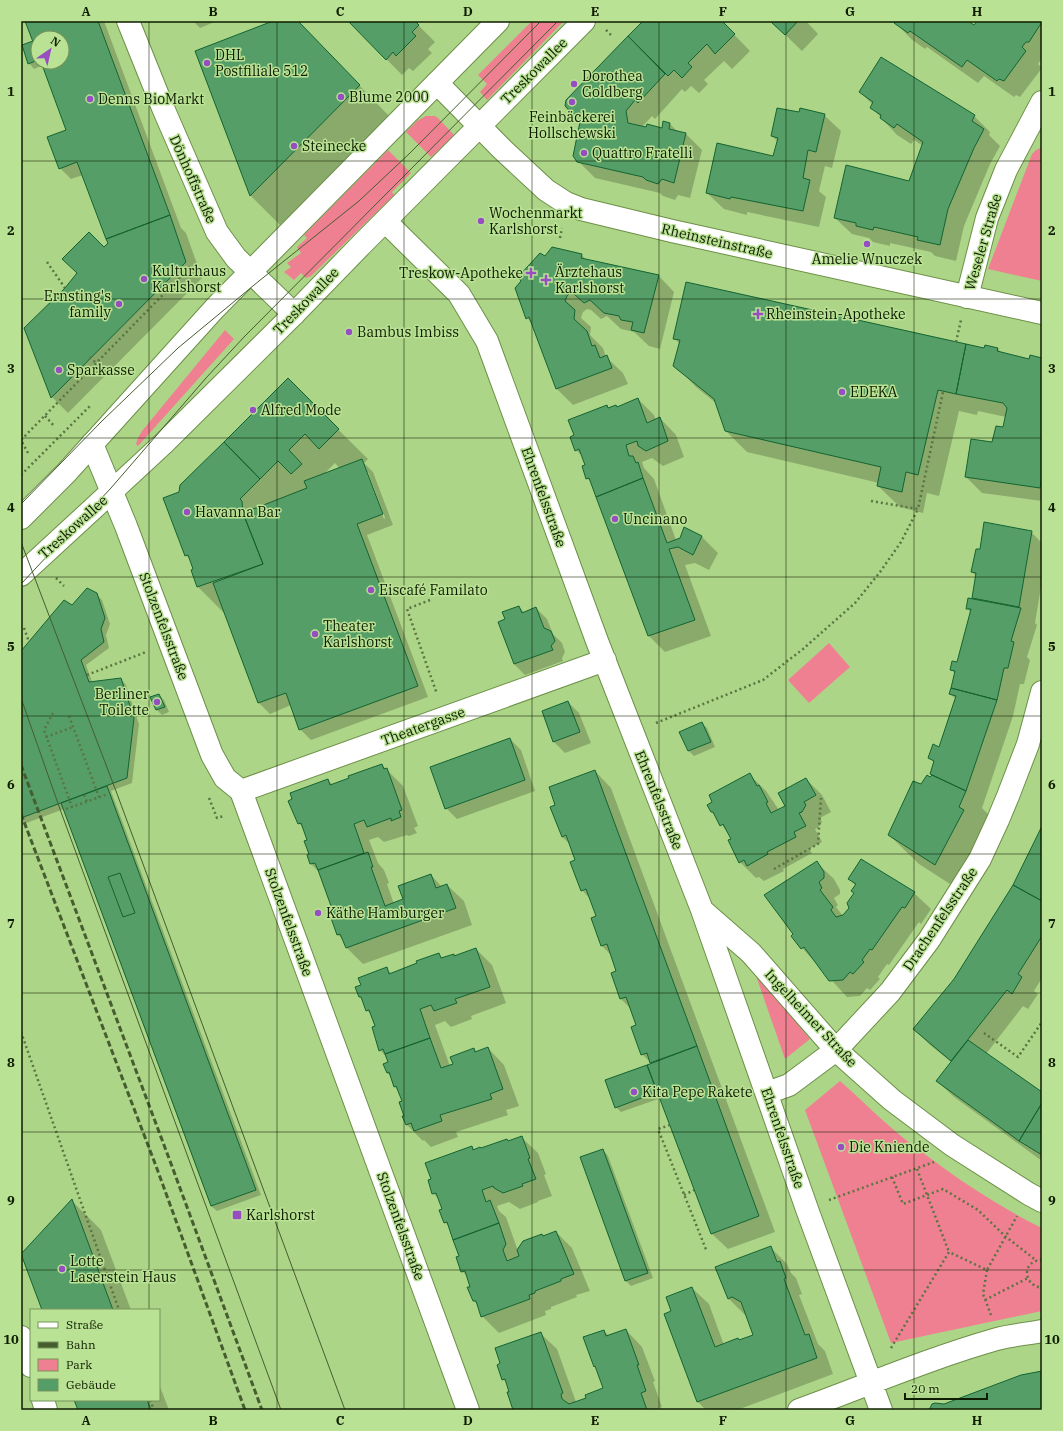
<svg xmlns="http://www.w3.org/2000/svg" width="1063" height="1431" viewBox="0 0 1063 1431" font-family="'IBM Plex Serif',serif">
	<rect width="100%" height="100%" fill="#add588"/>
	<path fill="#ef8092" d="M532 21H564L487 100 480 92 487 84 478 75Z
		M426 116H435L438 118 454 135 431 157 406 132 417 121Z
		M1042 147V281L988 269 1032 154 1036 150Z
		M388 150 411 173 392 192 394 195 311 276 306 278 301 273 294 280 284 272 291 267 287 263 301 253 297 247 307 238 304 235Z
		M225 330 234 339 138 446 136 444 138 438 142 431Z
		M829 643 850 667 809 703 788 680Z
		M755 973 810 1039 785 1059Z
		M840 1081C862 1100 883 1122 906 1140 949 1173 993 1204 1042 1228V1311L891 1343 805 1110Z"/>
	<path fill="#0003" fill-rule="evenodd" d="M27 21H104L181 228 186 233 202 278 68 413 52 397 104 249 109 244 83 175 71 179 60 168 67 131 43 65 34 69 29 63 36 45ZM38 38H62V62H38Z
		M193 21H217L200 28Z
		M276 21H297L389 116 280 225 251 196 196 51Z
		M349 21H414L435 42 428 49 432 53 413 71 409 68 402 75Z
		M645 21H721L750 51 732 69 724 61 704 80 708 84 699 93 691 86 685 92 682 89 655 119 652 116 642 127 663 130 670 124 678 132 686 134 702 150 690 198 678 195 675 200 663 196 660 193 595 178 578 161 581 121 566 106 567 100Z
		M771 21H806L818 34 802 51Z
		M896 21H967L974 26 978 21H1042V58L1038 64 1042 68 1020 97 1016 95 1014 97 984 76 978 83 927 47 925 49 911 39 895 22Z
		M860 92 974 116 990 132 989 135 1000 146 990 164 964 226 956 261 935 256 931 252 890 243V246L873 242 869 238 852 234 835 218 910 182 923 146 914 140 911 144 897 135 871 107 873 105Z
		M800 114 824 115 841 131 832 168 825 166 819 191 826 197 819 227 747 212V215L724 209 707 193 774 158 778 142 772 136Z
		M582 255 586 260 658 275 674 292 660 349 649 346 634 332 621 329 607 316 601 319 591 310 587 309 583 312 581 318 591 327 590 335 603 348 606 357 623 373 628 384 573 405 556 388 533 324 527 318 545 258Z
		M674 338 984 349H998L1003 354 1030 360 1042 359V501L982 493 966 477 1004 429 1006 417 978 411 977 415 959 411 939 496 927 493 923 513 900 507 878 486 879 483 747 452 726 431 717 404 696 387 675 365 680 344Z
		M288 380 368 459 364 463 373 472 393 525 367 535 428 697 311 740 300 729 291 705 270 714 259 703 226 615 198 587 192 570H194L191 560 186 555 180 492ZM335 463 340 469 323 475ZM366 472H368L385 518 384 519Z
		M638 399 654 415 656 420 660 418 676 435 684 457 663 466 652 458 642 462 644 468 654 479 676 540 680 539 685 529 702 537 718 553 709 570 695 563 685 565 711 636 665 652 649 636 592 483 587 478 586 466 583 457 576 450 609 409 617 408Z
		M1031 532 1042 543V581L1035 623 1037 625 1027 657 1030 660 1024 684H1020L1013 716 982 808 995 821 964 893 919 864 889 835 921 786 933 775 935 763 929 757 939 748 956 699 950 694 955 674 951 669 958 663 971 613 967 608 972 599 976 576 972 572 981 550Z
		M96 594 102 600 110 624 106 635 109 648 86 665 92 682 121 679 126 685 139 724 132 783 111 791 261 1195 217 1211 211 1206 64 809 21 825V653L72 606Z
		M519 607 525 613 536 608 547 619 553 634 562 643 565 652 562 658 563 661 525 675 514 664 506 620Z
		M159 695 164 700 169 712 162 715 157 710 152 698Z
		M568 702 579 713 591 743 565 753 554 742Z
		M702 723 707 728 715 747 694 756 689 751 681 732Z
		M510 739 521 750 535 791 457 819 446 808Z
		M382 765 403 786 418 826 414 828 417 833 409 836 407 835 384 842 378 837 369 840 378 863 384 870 389 883 387 884 394 904 404 900 431 875 442 887 447 885 464 901 472 925 363 964 346 947 344 940 338 935 336 917 320 873 311 864 308 855H310L308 840 304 829 299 823 328 780 333 785Z
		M595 771 611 788 775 1232 728 1249 711 1233 661 1098 621 1112 616 1107 606 1080 652 1064 642 1054 637 1025 631 1009 621 999 617 972 611 955 602 946 592 918 597 916 591 900 582 890 577 861 571 845 562 837 556 805Z
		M750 775 766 791 779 810 786 806 806 779 822 795 831 812 820 818 822 822 818 828 815 829 822 842 809 849 812 853 783 869 784 871 764 881 759 877 756 878 740 862 733 840 712 812Z
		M1042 829V978L1034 991 1038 994 1028 1009 1023 1006 986 1054 1042 1093V1161L954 1097 937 1081 951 1062 930 1045 914 1029 955 979 1014 886Z
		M817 863 834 879 840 890V894L834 898 838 905 836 907 843 916 850 908 856 886 849 879 914 893 931 909 921 924 919 922 889 965 887 964 878 977 880 979 870 990 867 988 860 996 847 997 802 948 795 934Z
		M476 949 492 965 506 1003 471 1016 472 1019 451 1027 445 1021 435 1025 450 1066 474 1049 477 1052 488 1048 504 1065 519 1106 506 1110 508 1115 456 1132 458 1137 431 1147 424 1140 423 1141 406 1124 403 1102 399 1091 394 1086 391 1076 387 1073 390 1063 388 1059 380 1050 376 1026 372 1016 367 1010 363 1000 360 997 362 986 386 968 392 974 439 954 443 959 453 955 455 956Z
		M521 1137 538 1153 546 1174 544 1175 552 1196 538 1201V1202L520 1209 509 1202 497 1206 499 1211 506 1217 518 1251 542 1235 544 1237 556 1232 572 1248 590 1291 576 1295 577 1297 551 1307V1309L545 1311 546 1315 499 1333 482 1316 479 1306 474 1301 472 1288 468 1277 462 1271 461 1257 449 1227 445 1222 443 1210 439 1199 433 1193 472 1147 475 1150 481 1149 509 1142Z
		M603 1150 608 1156 653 1278 631 1286 626 1281 581 1158Z
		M72 1201 101 1230 131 1310H42Z
		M771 1248 787 1264 791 1273 796 1278 802 1294 799 1295 818 1344 825 1351 833 1374 737 1410H706L698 1402 665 1315 673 1312 692 1288 709 1304 724 1345 740 1341 754 1336 746 1314 745 1315 728 1298Z
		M626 1330 642 1347 655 1381 653 1382 662 1407 657 1409V1410H514L508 1384 503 1379 540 1333 557 1349 576 1402 587 1398 605 1389 597 1369 595 1366 604 1331 609 1336Z
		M159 1384 169 1410H78L75 1400H159Z"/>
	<path fill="#559e68" stroke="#146431" d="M25 21H98L170 215 106 239 77 162 59 169 47 137 66 130 41 62H62V38H38V55Z
		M273 21H298L360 85 250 196 195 51Z
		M348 21H415L419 25 412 32 416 36 396 56 393 52 386 60Z
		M643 21H722L735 34 715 54 707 44 688 63 692 67 682 78 674 70 668 76 628 36Z
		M770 21H798L785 35Z
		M895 21H968L974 25 977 21H1042V22L1029 42H1026L1022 47 1026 51 1004 81 999 79 997 81 967 60 962 67 910 31 908 33 894 23Z
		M628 36 665 74 638 103 635 100 626 111 628 123 646 127 647 124 662 128 663 121 670 123 669 129 686 133 674 183 662 179 658 184 646 180 643 177 577 162 573 156 581 117H575L565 106 566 100Z
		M33 41 38 55V60L28 64 22 45Z
		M881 57 975 115 972 121 984 129 974 148 948 209 940 245 917 240 918 237 874 227 873 230 856 226V223L834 218 846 165 909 181 923 142 897 124 894 128 880 118 881 115 870 108 873 102 859 92Z
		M777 108 799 112 800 108 825 114 816 152 808 150 803 178 810 180 803 211 731 197 730 199 706 193 717 143 773 156 778 138 771 136Z
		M170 215 186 262 51 398 24 328 65 288 77 273 62 259 89 232 104 247 108 243 106 239Z
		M552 247 582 254 581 258 659 275 644 333 631 330 633 322 621 320 619 316 604 313 590 300 584 303 574 294 570 293 567 296 565 301 575 310 574 319 587 331 592 346 595 345 600 358 607 355 612 368 556 389 529 317 526 319 515 288 521 281 518 277 540 253 545 256Z
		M686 282 966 344 956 394 938 390 918 475 906 472 902 492 877 486 881 467 725 431 714 399 673 366 680 340 673 339Z
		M966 344 984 348 985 345 998 348 997 351 1029 359 1030 355 1042 358V476L1040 488 965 477 971 439 992 442 996 426 1003 427 1007 408 1003 403 956 394Z
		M288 378 339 429 319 449 305 434 289 450 302 464 291 474 278 461 260 479 224 442Z
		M638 398 647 423 660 417 668 441 646 451 638 446 637 441 626 445 629 456H633L636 463 638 462 643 478 596 497 589 478 586 479 582 466 585 465 579 449 575 451 570 437 574 435 568 420 607 405 608 408 616 405 617 407Z
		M224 442 260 479 240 499 242 501 243 513 263 564 197 587 191 570 193 569 188 555 185 556 163 498 179 492 180 485Z
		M362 459 383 514 357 524 418 686 299 730 286 693 258 703 213 583 263 564 243 513 307 488 304 481Z
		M643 478 667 543 680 538 684 527 702 536 693 555 678 547 669 549 695 620 648 636 596 497Z
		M984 522 1032 531 1019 607 972 598 976 573 971 572 976 549H980Z
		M87 588 97 593 105 618 101 629 104 642 81 660 89 682 121 678 134 718 127 778 21 818V651L64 600 72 605Z
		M968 598 1021 608 1011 641 1014 642 1008 668H1004L997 700 951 688 955 671 950 670 952 661 957 662 971 609H966Z
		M519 606 522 613 536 607 544 628 551 631 555 641 551 646 553 650 514 664 498 622 505 619 502 612Z
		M951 688 997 700 966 791 930 774 934 761 928 758 933 744 939 747 956 696 949 694Z
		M159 694 165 707 156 710 150 697Z
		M568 701 580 732 553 742 542 711Z
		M702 722 711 742 688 751 679 732Z
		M510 738 525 780 445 809 430 767Z
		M382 764 384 769 387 768 402 810 399 811 401 817 391 821V818L367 827 364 820 354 824 364 853 318 870 315 863 310 864 307 855 309 854 304 841 307 840 301 823 298 824 288 801 292 799 290 793 328 779 330 785 349 778 348 776Z
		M595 770 697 1046 650 1063 647 1053 641 1055 631 1027 636 1025 626 997 620 999 611 973 616 971 607 944 601 946 591 918 596 916 586 889 581 891 570 862 575 860 566 835 562 837 550 807 555 805 549 787Z
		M750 773 757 786 759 785 768 802 766 803 771 813 785 806 778 793 806 778 816 795 804 802 806 805 802 812 799 813 806 826 794 832 796 837 767 852 768 854 747 866 744 860 739 863 728 840 731 839 723 824 720 826 713 812H711L707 805 712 802 709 795Z
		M927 775 930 777 932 775 966 791 959 807 964 810 935 865 888 835 913 781 921 784Z
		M107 786 256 1190 211 1206 61 803Z
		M1042 826V901L1013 885Z
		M368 852 373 867H371L385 906 403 899 398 886 431 874 436 888 447 884 456 908 346 948 340 934 337 935 331 918 335 917 318 870Z
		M861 859 915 892 905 908 902 907 872 950 870 949 862 960 864 962 853 974 850 972 843 980 829 981 804 947 801 949 791 936 793 934 764 895 817 861 824 872V878L819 882 822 888 820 890 833 907 831 910 836 917 843 915 849 908 847 903 854 893 851 891 856 884 848 879Z
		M120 873 135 913 123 917 108 877Z
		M1013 885 1042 901V936L1018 974 1022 977 1012 994 1007 990 951 1061 913 1029 954 979Z
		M476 948 490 987 455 999 457 1003 434 1011 431 1005 420 1009 430 1038 385 1054 383 1049 379 1051 372 1027 375 1026 369 1010 366 1011 361 997H359L355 987 361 985 358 978 387 967 389 974 417 963 416 961 439 953 441 958 454 954V956Z
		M430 1038 441 1068 453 1064 450 1057 474 1048 475 1052 488 1047 503 1089 490 1094 492 1099 440 1115 442 1121 414 1131 411 1123 406 1125 402 1116H404L399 1102 402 1101 396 1086 394 1087 389 1072 387 1073 383 1064 388 1062 385 1054Z
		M968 1040 1042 1092V1103L1019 1141 936 1081Z
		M697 1046 759 1216 711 1234 647 1065Z
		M647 1065 656 1089 654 1090 655 1093 615 1108 605 1080Z
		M1042 1103V1155L1019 1141Z
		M522 1136 530 1158 528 1159 536 1179 522 1184 523 1186 503 1193 494 1188 493 1186 482 1190 486 1202 490 1200 499 1223 453 1240 447 1222 444 1223 439 1210 442 1209 436 1193 432 1194 428 1180 431 1179 425 1163 472 1146 473 1150 480 1147 481 1148 507 1139 508 1141Z
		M603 1149 648 1273 625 1281 580 1157Z
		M72 1199 113 1310H42L21 1254Z
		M499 1223 506 1244 503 1250 507 1261 519 1256 517 1250 523 1241 542 1234 543 1236 556 1231 574 1274 561 1279V1281L535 1291V1293L529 1295 530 1299 481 1317 476 1301H473L467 1287H470L465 1271 461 1272 456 1257 459 1256 453 1240Z
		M771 1246 777 1262 780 1261 786 1278 784 1279 805 1335 809 1334 817 1358 697 1402 664 1314 671 1311 666 1297 692 1287 715 1347 738 1338 739 1340 753 1335 741 1302 732 1297 728 1299 715 1267Z
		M626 1329 639 1365H637L646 1391 641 1393 647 1410H513L507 1392H509L505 1379 502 1380 497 1365 500 1363 495 1348 541 1332 563 1393 561 1394 562 1399 569 1404 586 1398 585 1395 603 1388 595 1366 594 1367 583 1337 604 1330 606 1336Z
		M1042 1371V1410H929L932 1404 935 1403 944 1404 1021 1375Z
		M74 1400H147L151 1410H78Z"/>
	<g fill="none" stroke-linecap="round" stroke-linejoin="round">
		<defs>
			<path id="street" d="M128 21 163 108 217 232 236 258 294 314
				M437 83 503 150 546 190 566 203 581 209 672 231 1042 313
				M385 221 459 294 487 341 597 641 702 910 808 1212 881 1410
				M967 297 987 218 1006 170 1042 102
				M92 444 126 526 212 755 225 778 241 791 468 1410
				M241 791 605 660
				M703 911 751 953 836 1050 892 1100 952 1145 1029 1194 1042 1201
				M767 1093 789 1085 836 1050 890 992 929 940 980 859 998 820 1008 796 1028 744 1042 692
				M21 1337 31 1366
				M43 1400 46 1410
				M799 1410C865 1386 930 1358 997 1339 1012 1335 1027 1334 1042 1331"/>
			<path id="secondary" d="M21 518 67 472 215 308 498 21
				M21 575 84 517 163 444 294 314 361 245 584 21"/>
		</defs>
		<use href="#street" stroke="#6c9047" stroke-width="24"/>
		<use href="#secondary" stroke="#6c9047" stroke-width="24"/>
		<path stroke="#5a7541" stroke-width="2.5" stroke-dasharray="2 3" stroke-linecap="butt" d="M606 30 611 35
			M560 238 562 228
			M47 262 65 288
			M956 342 961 320
			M90 357 108 375
			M45 416 55 427
			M28 453 21 440 192 265
			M21 475 91 405
			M871 501 918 509 943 392
			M56 578 64 586
			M430 600 407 609 437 694
			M24 628 29 642
			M87 675 146 652
			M53 713 44 730 72 807
			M69 716 99 797
			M656 723 763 680 803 649 855 603 880 572 901 542 918 509
			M46 737 73 727
			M84 795 87 802
			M209 798 217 818 224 816
			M66 809 108 794
			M774 869 818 844 821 798
			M21 1032 119 1310
			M984 1033 1018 1057 1042 1022
			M670 1125 658 1129 707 1252
			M917 1169 949 1252
			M892 1177 903 1204 943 1189 978 1210 1005 1236 1037 1261
			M684 1195 694 1190
			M829 1200 934 1162
			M1042 1260C1023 1260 1021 1284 1042 1288
			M987 1270 983 1294 991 1315
			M985 1300 1028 1278
			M891 1348 949 1252 987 1270 1017 1216
			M150 1400 154 1410"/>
		<use href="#street" stroke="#fff" stroke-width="22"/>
		<use href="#secondary" stroke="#fff" stroke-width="22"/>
		<path stroke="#465d30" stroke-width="1" d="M21 504 102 421 178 348 259 281 359 201 410 153 541 21
			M21 542 116 791 345 1410
			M21 584 111 488 206 378 244 337 558 21
			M21 698 61 812 281 1410"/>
		<path stroke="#465d30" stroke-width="3" stroke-dasharray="6 3" stroke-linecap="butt" d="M21 765 170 1161 262 1410
			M21 814 156 1166 245 1410"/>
	</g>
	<path fill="none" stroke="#0f1d01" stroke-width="1" stroke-opacity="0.55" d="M149 21V1310M277 21V1410M404 21V1410M532 21V1410M659 21V1410M786 21V1410M914 21V1410M21 161H1042M21 299H1042M21 438H1042M21 577H1042M21 716H1042M21 854H1042M21 993H1042M21 1132H1042M21 1270H1042M149 1400V1410"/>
	<g fill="#964ec1" stroke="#bae295" stroke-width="1.5">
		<circle cx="207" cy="63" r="4"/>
		<circle cx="574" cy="84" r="4"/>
		<circle cx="341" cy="97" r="4"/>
		<circle cx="90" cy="99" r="4"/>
		<circle cx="572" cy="102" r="4"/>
		<circle cx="294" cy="146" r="4"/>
		<circle cx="584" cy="153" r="4"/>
		<circle cx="481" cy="221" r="4"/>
		<circle cx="867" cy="244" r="4"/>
		<path d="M529 267h4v4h4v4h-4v4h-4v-4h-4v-4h4z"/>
		<circle cx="144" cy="279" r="4"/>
		<path d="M544 274h4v4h4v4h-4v4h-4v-4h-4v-4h4z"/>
		<circle cx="119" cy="304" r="4"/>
		<path d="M756 308h4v4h4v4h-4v4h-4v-4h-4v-4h4z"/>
		<circle cx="349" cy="332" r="4"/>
		<circle cx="59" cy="370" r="4"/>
		<circle cx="842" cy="392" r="4"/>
		<circle cx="253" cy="410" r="4"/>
		<circle cx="187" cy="512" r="4"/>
		<circle cx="615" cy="519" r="4"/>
		<circle cx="371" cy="590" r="4"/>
		<circle cx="315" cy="634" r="4"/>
		<circle cx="157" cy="702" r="4"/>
		<circle cx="318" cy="913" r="4"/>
		<circle cx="634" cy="1092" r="4"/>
		<circle cx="841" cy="1147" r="4"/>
		<rect x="232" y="1210" width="10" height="10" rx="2"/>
		<circle cx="62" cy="1269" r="4"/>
	</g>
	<g text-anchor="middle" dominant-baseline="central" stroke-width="3" stroke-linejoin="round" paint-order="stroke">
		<g font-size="14" fill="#0f1d01" stroke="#bae295" text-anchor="start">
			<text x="215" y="55">DHL<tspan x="215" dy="16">Postfiliale 512</tspan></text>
			<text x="582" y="76">Dorothea<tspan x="582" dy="16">Goldberg</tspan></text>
			<text x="349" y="97">Blume 2000</text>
			<text x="98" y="99">Denns BioMarkt</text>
			<text x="572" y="117" text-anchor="middle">Feinbäckerei<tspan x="572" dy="16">Hollschewski</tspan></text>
			<text x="302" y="146">Steinecke</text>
			<text x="592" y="153">Quattro Fratelli</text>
			<text x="489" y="213">Wochenmarkt<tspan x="489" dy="16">Karlshorst</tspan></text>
			<text x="867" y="259" text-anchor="middle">Amelie Wnuczek</text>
			<text x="152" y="271">Kulturhaus<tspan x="152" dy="16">Karlshorst</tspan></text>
			<text x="555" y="272">Ärztehaus<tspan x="555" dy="16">Karlshorst</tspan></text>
			<text x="523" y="273" text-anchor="end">Treskow-Apotheke</text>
			<text x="111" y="296" text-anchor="end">Ernsting's<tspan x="111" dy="16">family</tspan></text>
			<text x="766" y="314">Rheinstein-Apotheke</text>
			<text x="357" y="332">Bambus Imbiss</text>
			<text x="67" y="370">Sparkasse</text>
			<text x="850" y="392">EDEKA</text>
			<text x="261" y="410">Alfred Mode</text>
			<text x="195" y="512">Havanna Bar</text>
			<text x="623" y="519">Uncinano</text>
			<text x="379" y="590">Eiscafé Familato</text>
			<text x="323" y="626">Theater<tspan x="323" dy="16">Karlshorst</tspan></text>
			<text x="149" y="694" text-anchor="end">Berliner<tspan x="149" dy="16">Toilette</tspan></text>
			<text x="326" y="913">Käthe Hamburger</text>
			<text x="642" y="1092">Kita Pepe Rakete</text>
			<text x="849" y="1147">Die Kniende</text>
			<text x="246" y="1215">Karlshorst</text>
			<text x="70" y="1261">Lotte<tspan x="70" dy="16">Laserstein Haus</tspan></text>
		</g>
		<g font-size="14" fill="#0f1d01" stroke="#bae295">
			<text transform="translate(534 71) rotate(-45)">Treskowallee</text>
			<text transform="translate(193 179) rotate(66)">Dönhoffstraße</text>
			<text transform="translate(717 241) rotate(13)">Rheinsteinstraße</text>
			<text transform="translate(983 242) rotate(-74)">Weseler Straße</text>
			<text transform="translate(306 301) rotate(-46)">Treskowallee</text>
			<text transform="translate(544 497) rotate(70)">Ehrenfelsstraße</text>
			<text transform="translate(73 527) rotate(-42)">Treskowallee</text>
			<text transform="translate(164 626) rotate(69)">Stolzenfelsstraße</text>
			<text transform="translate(423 726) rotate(-20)">Theatergasse</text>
			<text transform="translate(659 800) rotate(68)">Ehrenfelsstraße</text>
			<text transform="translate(940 919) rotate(-56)">Drachenfelsstraße</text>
			<text transform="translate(289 922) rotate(70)">Stolzenfelsstraße</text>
			<text transform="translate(811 1018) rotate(47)">Ingelheimer Straße</text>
			<text transform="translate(783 1138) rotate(71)">Ehrenfelsstraße</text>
			<text transform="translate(401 1226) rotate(70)">Stolzenfelsstraße</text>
		</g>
	</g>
	<rect width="1063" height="1431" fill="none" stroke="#bae295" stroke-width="44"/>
	<rect x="30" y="1309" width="130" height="92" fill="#bae295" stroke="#76935a"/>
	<rect x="38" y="1322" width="20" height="6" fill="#ffffff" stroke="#76935a"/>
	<text x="66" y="1329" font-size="12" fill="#0f1d01">Straße</text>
	<rect x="38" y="1342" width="20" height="6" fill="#465d30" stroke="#76935a"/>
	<text x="66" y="1349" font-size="12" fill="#0f1d01">Bahn</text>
	<rect x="38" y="1359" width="20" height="12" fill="#ef8092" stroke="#76935a"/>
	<text x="66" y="1369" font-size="12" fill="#0f1d01">Park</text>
	<rect x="38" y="1379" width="20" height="12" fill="#559e68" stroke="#76935a"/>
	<text x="66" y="1389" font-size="12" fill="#0f1d01">Gebäude</text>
	<g transform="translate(50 50) rotate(34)"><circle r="19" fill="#bae295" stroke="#76935a"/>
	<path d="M0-3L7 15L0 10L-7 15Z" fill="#964ec1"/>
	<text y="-6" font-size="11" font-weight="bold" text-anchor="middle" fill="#0f1d01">N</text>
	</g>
	<path d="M905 1393v6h82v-6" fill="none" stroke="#0f1d01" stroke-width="2"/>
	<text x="911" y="1393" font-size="12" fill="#0f1d01" stroke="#bae295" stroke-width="3" paint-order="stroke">20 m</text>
	<rect x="22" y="22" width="1019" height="1387" fill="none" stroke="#0f1d01" stroke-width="1.5"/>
	<g font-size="13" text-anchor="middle" font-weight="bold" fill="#0f1d01">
		<text x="86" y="16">A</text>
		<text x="213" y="16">B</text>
		<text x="340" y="16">C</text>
		<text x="468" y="16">D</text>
		<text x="595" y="16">E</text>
		<text x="723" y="16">F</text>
		<text x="850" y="16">G</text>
		<text x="977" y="16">H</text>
		<text x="11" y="96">1</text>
		<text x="1052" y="96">1</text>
		<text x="11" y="235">2</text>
		<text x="1052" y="235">2</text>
		<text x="11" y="373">3</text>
		<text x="1052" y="373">3</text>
		<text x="11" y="512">4</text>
		<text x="1052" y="512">4</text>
		<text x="11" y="651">5</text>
		<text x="1052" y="651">5</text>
		<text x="11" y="789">6</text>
		<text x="1052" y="789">6</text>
		<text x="11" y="928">7</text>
		<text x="1052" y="928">7</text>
		<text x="11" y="1067">8</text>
		<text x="1052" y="1067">8</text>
		<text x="11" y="1205">9</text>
		<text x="1052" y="1205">9</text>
		<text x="11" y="1344">10</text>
		<text x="1052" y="1344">10</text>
		<text x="86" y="1425">A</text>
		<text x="213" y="1425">B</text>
		<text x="340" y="1425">C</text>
		<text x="468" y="1425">D</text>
		<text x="595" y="1425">E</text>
		<text x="723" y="1425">F</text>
		<text x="850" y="1425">G</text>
		<text x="977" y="1425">H</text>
	</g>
</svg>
